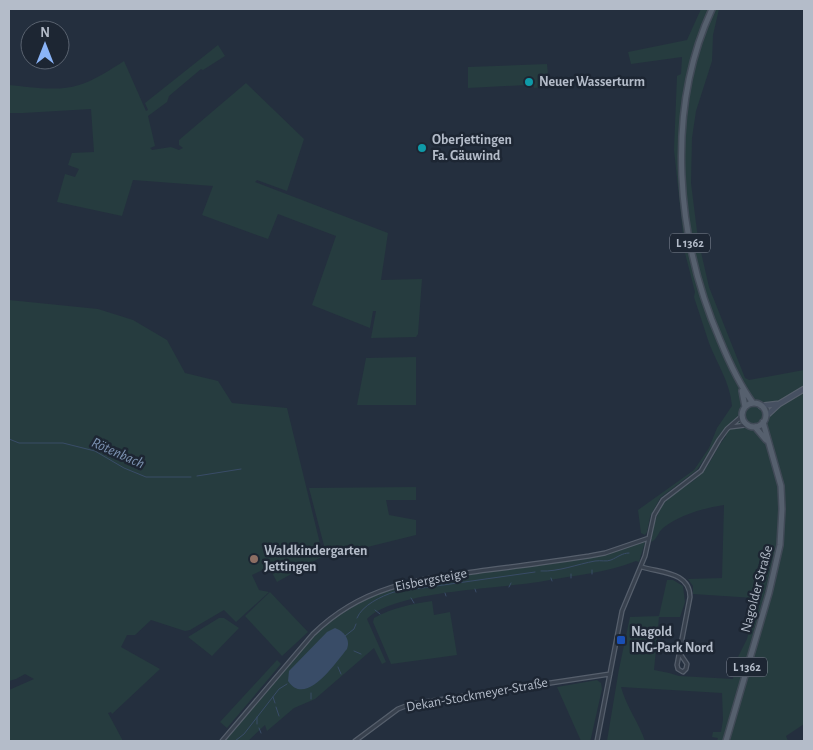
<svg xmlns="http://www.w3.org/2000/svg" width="813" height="750" viewBox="0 0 813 750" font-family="'Alegreya Sans',sans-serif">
	<rect width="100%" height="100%" fill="#242f3e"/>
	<path fill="#263c3f" d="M701 9H719L713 35 712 61 696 111 692 138 691 183 698 239 709 287 745 378 749 380 804 370V724L786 736 788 741H717L718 738 712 737 713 732H721L723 720 722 693 621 687C626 706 639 723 645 741H607L619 669 630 617 659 616 667 580H673L683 586 685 602 680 617H659L654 670 669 673 679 676 733 679 734 665 747 639 757 600 754 598 693 594V586L688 579 722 578 724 505C704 508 679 515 663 528 658 532 657 540 651 542 653 525 657 508 671 496 680 489 691 484 700 475 711 464 716 448 726 436L722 432 697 470 660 498 650 517 647 532 645 535 641 533 638 510 694 470 709 448 717 428 732 406C730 382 717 364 709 343 704 328 699 312 694 297L695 292 685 253 674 150 677 76 681 74 682 57 631 64 628 52 687 40Z
		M218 45 225 56 203 70 201 69 169 96 167 102 148 116 155 146 150 148 152 150 171 147 179 150 183 148 179 145V140L246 83 304 139 287 191 257 180 255 182 388 233 381 280 422 279 418 334 416 337 371 338 376 311H373L370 328 312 305 336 236 278 214 268 239 202 215 213 186 133 180 122 216 57 202 65 174 75 177 79 169 68 165 72 153 94 152 91 109 23 113H9V85C30 87 58 92 79 85 95 80 110 70 124 61L146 111 148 110 145 103Z
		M547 64 549 86 534 88 532 81 529 79 526 81V85L468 88V67Z
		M9 300 98 309 133 320 167 340 185 373 218 381 232 403 287 408 323 556 277 582 269 567 252 575 259 590 269 592 236 622 224 610 190 630 185 631 151 620 135 635H127L121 647 160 669 112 714 111 712 108 713 123 741H9V690L34 679 25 674 16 679 9 681Z
		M416 357V405H357L366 358Z
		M416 487V500H386L389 515 416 520V535L327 557 309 488Z
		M644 541 645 542 639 562 636 561C607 573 575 575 544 581 502 589 395 590 367 619L386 662 382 664 374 648 315 699 294 708 267 731 265 725 248 741H225L311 639 335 618 366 599 397 587 439 579 600 556 624 549Z
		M270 592 308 632 282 656 245 616Z
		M432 601 434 615 450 612 457 655 391 664 373 622 374 618C392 608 411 604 432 601Z
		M219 618H224L239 628 212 656 188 637Z
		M277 660 281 664 227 728 220 722Z
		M597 680 601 683 602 689 591 738 590 741H581L557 687Z"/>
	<path fill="#394c67" d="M335 628C344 631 351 640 347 649 336 662 306 708 288 681L289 671 327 632Z"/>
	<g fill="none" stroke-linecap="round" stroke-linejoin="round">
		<path stroke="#394c67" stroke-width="1" d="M9 439 19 443H63L95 451 124 468 146 477H191
			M197 476 241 469
			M592 570V574
			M541 571C558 572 578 564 595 561 601 560 606 562 611 560 618 557 622 553 629 553
			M571 574V578
			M551 578 552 581
			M509 587 511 583
			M475 589 476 592
			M445 593 446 596
			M411 598 414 603
			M375 610 380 614
			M357 618C362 605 382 596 394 592L535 572
			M345 636 354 629 356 624
			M354 651 361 654
			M338 667 341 674
			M311 693V699
			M273 697 275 703
			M276 707 279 716
			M257 717V724
			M259 728 261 733
			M235 741 244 734 279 689 287 684"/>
		<defs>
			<path id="street" d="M730 427 746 425
				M642 567C661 573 690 572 690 597L677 665 678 669 683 672 686 669 687 664 679 652
				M222 741 313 634C364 584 420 579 487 570 521 566 555 561 589 556L605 553 649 538
				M355 741 398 709 411 704 610 674
				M597 741 622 611 645 556 654 515 663 500 701 471 719 440 727 429 742 416"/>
			<path id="secondary" d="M761 406 777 404
				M766 416 779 404 804 389"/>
			<path id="primary" d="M712 9C665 111 676 239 720 340 729 362 739 384 753 403
				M742 391 745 407
				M742 415a12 12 0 1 1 24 0a12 12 0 1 1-24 0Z
				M755 427 766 440
				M726 741 769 593 780 545 782 509 781 486 763 422"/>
		</defs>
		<use href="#street" stroke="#565f6c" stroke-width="5.5"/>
		<use href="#secondary" stroke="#565f6c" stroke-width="7"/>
		<use href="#primary" stroke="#414a57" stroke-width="8"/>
		<use href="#street" stroke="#38414e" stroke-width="3"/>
		<use href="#secondary" stroke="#465061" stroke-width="4.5"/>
		<use href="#primary" stroke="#56606e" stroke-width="5"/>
	</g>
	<g fill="#0f9aa8" stroke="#1d2633" stroke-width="2">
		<circle cx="529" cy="82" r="5"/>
		<circle cx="422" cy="148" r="5"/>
	</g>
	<circle fill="#8d6e63" stroke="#1d2633" stroke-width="2" cx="254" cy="559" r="5"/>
	<rect fill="#1a4fb4" stroke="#1d2633" stroke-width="2" x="616" y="635" width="10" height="10" rx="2.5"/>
	<g text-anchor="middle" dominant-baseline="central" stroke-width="5" stroke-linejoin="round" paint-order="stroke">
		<g fill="#1d2633" stroke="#878f9c" stroke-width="1">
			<rect x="670" y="233.5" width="40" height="19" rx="4"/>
			<rect x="727" y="657.5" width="40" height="19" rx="4"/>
		</g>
		<g font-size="12" font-weight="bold" fill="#b4bcc9">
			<text x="690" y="243">L 1362</text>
			<text x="747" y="667">L 1362</text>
		</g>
		<g font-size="14" font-weight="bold" fill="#b4bcc9" stroke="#1d2633" text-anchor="start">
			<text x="539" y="82">Neuer Wasserturm</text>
			<text x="432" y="140">Oberjettingen<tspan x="432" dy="16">Fa. Gäuwind</tspan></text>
			<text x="264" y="551">Waldkindergarten<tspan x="264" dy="16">Jettingen</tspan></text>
			<text x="631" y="632">Nagold<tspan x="631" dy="16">ING-Park Nord</tspan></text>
		</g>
		<g font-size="14" fill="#b4bcc9" stroke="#1d2633">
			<text transform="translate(431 580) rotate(-11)">Eisbergsteige</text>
			<text transform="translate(757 589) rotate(-75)">Nagolder Straße</text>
			<text transform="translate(477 695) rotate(-10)">Dekan-Stockmeyer-Straße</text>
		</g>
		<g font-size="15" font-style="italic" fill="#7c92b1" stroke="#1d2633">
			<text transform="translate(118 453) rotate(24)">Rötenbach</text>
		</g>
	</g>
	<rect width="813" height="750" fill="none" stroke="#b4bcc9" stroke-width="20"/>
	<g transform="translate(45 45)"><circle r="24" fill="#1d2633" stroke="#59626f"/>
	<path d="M0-4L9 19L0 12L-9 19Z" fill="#8ab4f8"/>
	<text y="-8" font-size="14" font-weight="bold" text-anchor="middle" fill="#b4bcc9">N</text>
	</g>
</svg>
